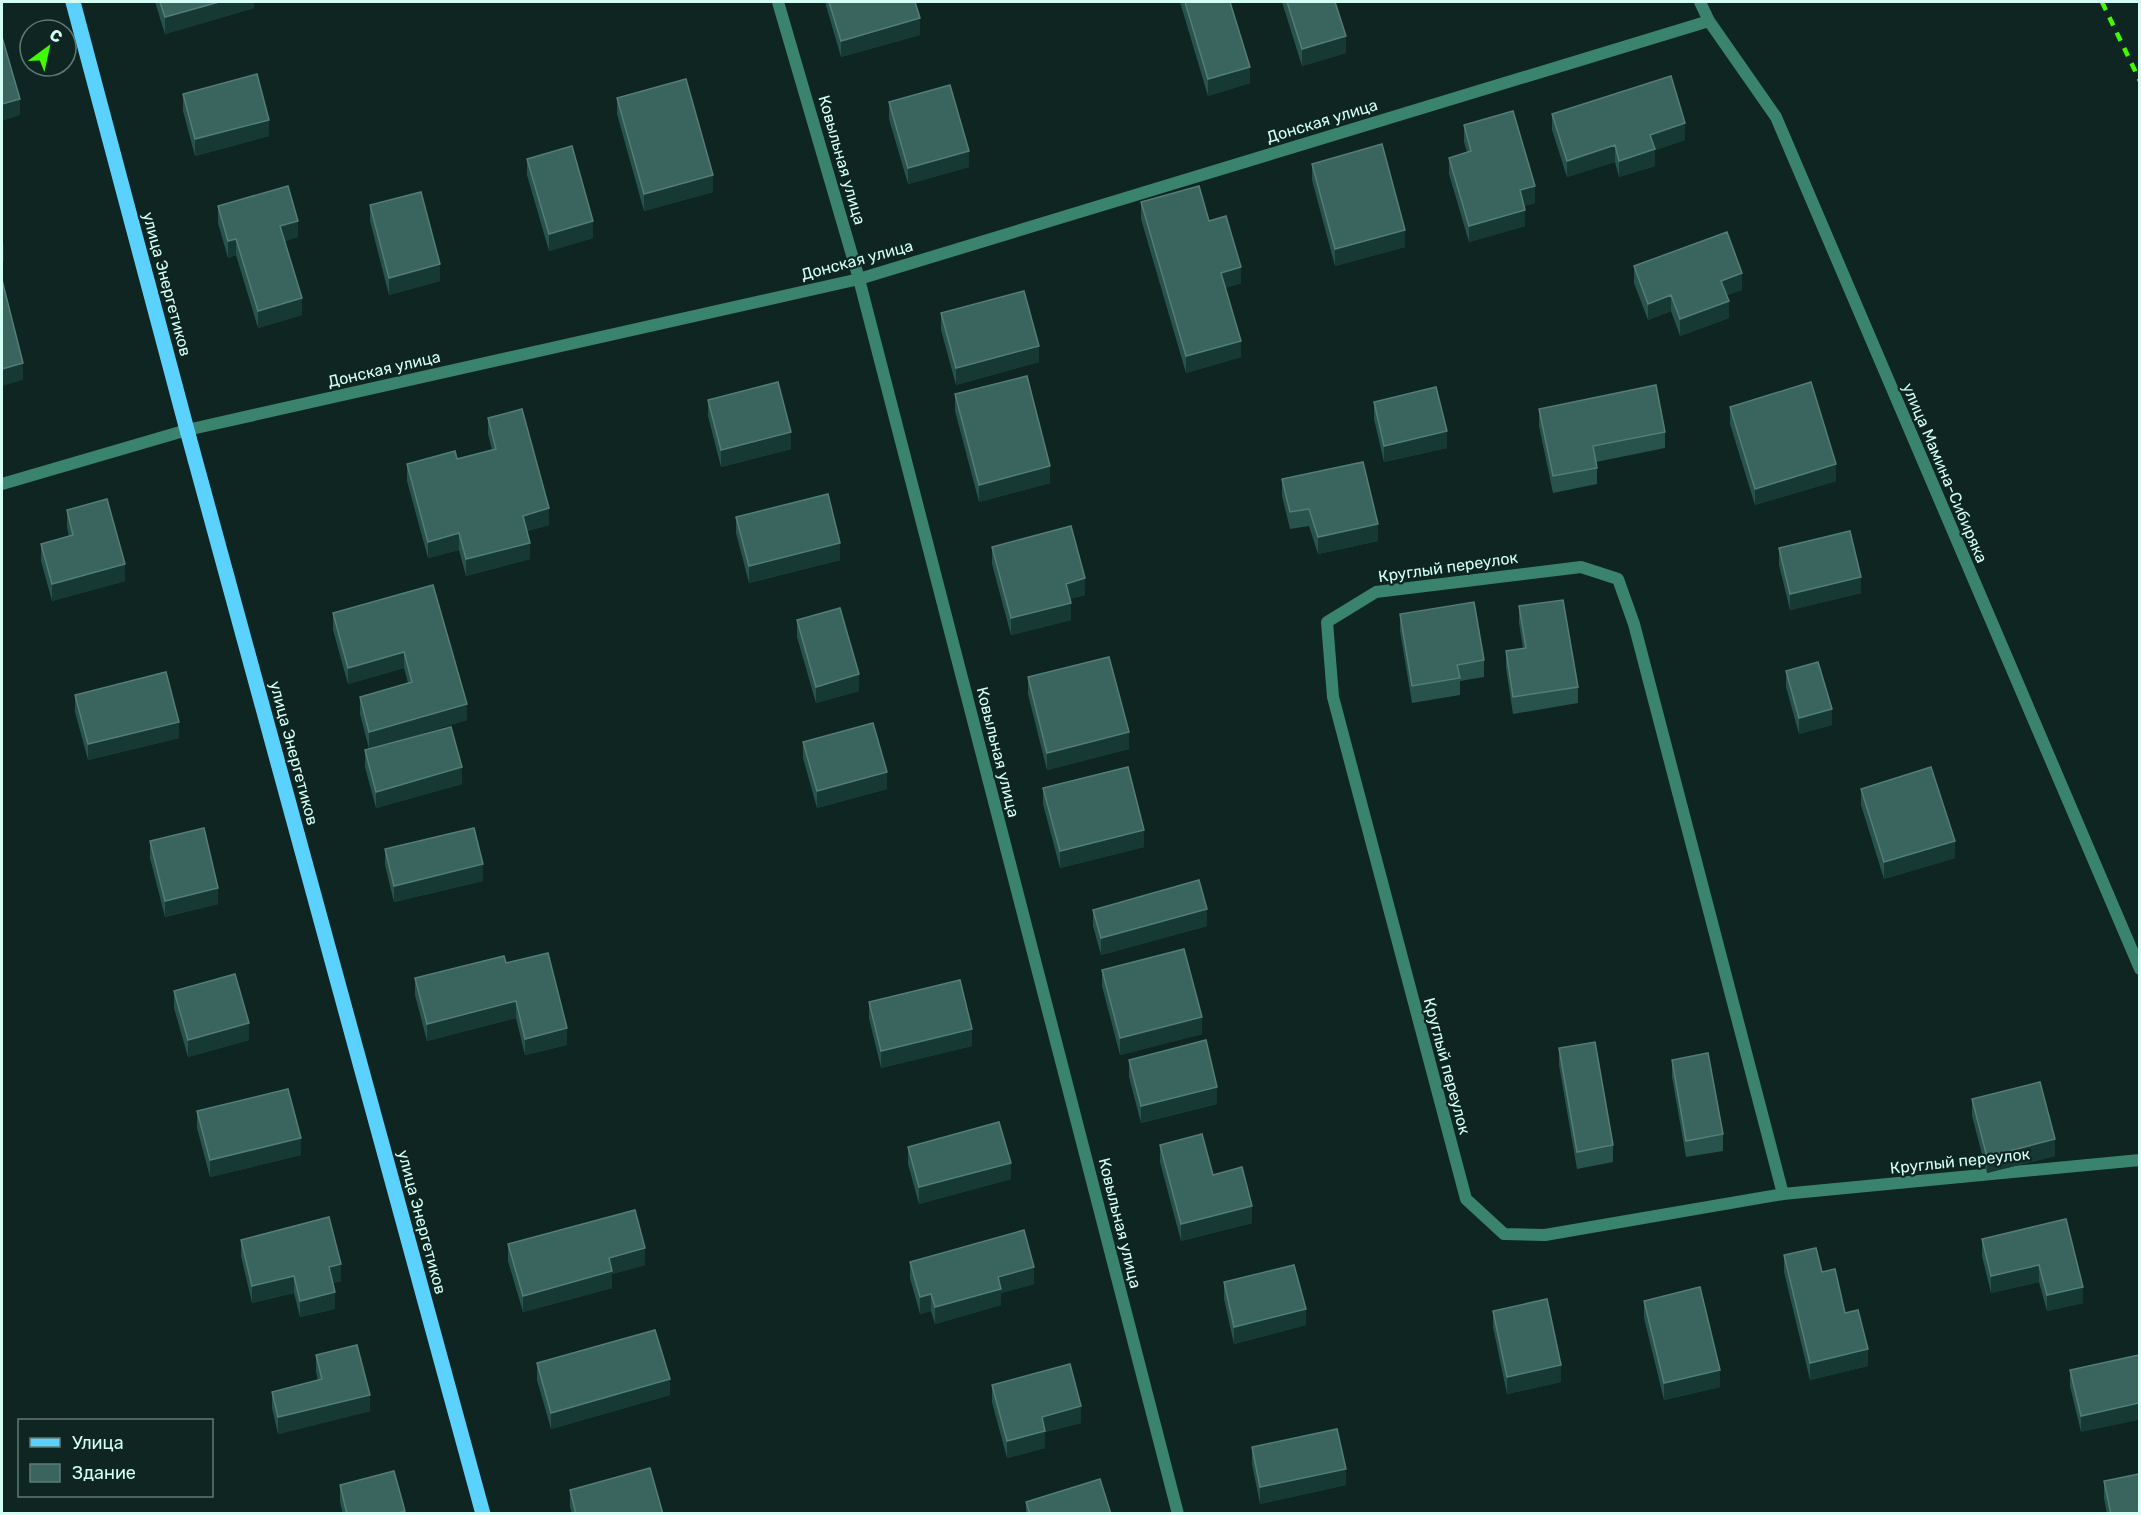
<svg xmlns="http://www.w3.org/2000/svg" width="2141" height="1515" viewBox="0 0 2141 1515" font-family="Rubik,sans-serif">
	<rect width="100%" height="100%" fill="#0f2521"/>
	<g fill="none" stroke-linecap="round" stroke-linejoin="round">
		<path stroke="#3a846d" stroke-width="12" d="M778 2 859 279 1178 1514
			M1700 2 1709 21 1776 117 2140 969
			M2 484 187 430 859 279 1709 21
			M1783 1194 1634 624 1618 579 1581 567 1376 592 1327 622 1333 697 1466 1199 1504 1234 1545 1235 1783 1194 2140 1160"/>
		<path stroke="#5bd1fe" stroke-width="15" d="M73 2 187 430 483 1514"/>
		<path stroke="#40fc02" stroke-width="4.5" stroke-dasharray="9 8" stroke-linecap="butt" d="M2102 2 2140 81"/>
	</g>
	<path fill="#28534d" d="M155 2H254V8L165 34Z
		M825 2H915L920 35 841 57Z
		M1180 2H1230L1250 83 1208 96Z
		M1282 2H1335L1346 53 1302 66Z
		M183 94 269 136 195 156 183 111Z
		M617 98 713 192 644 211 617 114Z
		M889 102 969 167 908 184 889 119Z
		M1552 114 1685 140 1655 150V166L1619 177 1615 162 1567 177 1552 130Z
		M1464 125 1535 203 1524 206 1525 226 1469 242 1449 174V158L1467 152 1464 142Z
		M527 159 593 238 549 251 527 175Z
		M1312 164 1405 247 1335 266 1312 180Z
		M1141 202 1209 221 1241 283 1225 288 1241 357 1186 373 1141 219Z
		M370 205 440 281 389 295 370 221Z
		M218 206 298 237 285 241 302 315 258 328 236 255 228 258 218 223Z
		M1634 266 1742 290 1727 295 1729 318 1680 336 1671 311 1648 320 1634 283Z
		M941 313 1039 362 956 385 941 330Z
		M955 394 1050 483 979 502 955 411Z
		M708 400 791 449 721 467 708 416Z
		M1374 402 1447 448 1384 462 1374 419Z
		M1730 407 1836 481 1755 505 1730 424Z
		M1539 409 1665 432V448L1596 462 1597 468V484L1553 493 1539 426Z
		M488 418 549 525 527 531 530 559 466 576 459 550 428 558 407 481V464L457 459 492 450 488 434Z
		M1282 479 1378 541 1318 554 1309 526 1290 529 1282 496Z
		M67 510 125 581 52 601 41 561V544L69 537 67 527Z
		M736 517 840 560 749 583 736 533Z
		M992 547 1085 595 1070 599 1071 620 1011 635 992 564Z
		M1779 548 1861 593 1790 610 1779 565Z
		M433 585 467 720 369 749 360 714V697L408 683 404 668 348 684 333 630V613Z
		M1519 606 1578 687V703L1513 714 1506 668V651L1523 648 1519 623Z
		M1400 614 1484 660V677L1460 681V695L1412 703 1400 631Z
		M797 620 859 691 816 703 797 637Z
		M1786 671 1832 725 1799 734 1786 687Z
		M1028 677 1129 749 1047 770 1028 694Z
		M75 695 179 738 88 760 75 712Z
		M803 742 887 789 817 808 803 758Z
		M365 750 462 784 376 808 365 767Z
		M1043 788 1144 847 1060 868 1043 804Z
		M1861 789 1955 858 1884 879 1861 805Z
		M150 841 218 904 165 917 150 858Z
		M385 849 483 881 394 902 385 865Z
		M1093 910 1207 926 1101 955 1093 926Z
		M506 963 567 1045 525 1055 516 1018 427 1041 415 995V978Z
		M1102 970 1202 1034 1120 1055 1102 986Z
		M174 991 249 1040 188 1057 174 1008Z
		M869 1002 972 1046 881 1068 869 1018Z
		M1559 1048 1613 1145V1162L1577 1169 1559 1065Z
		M1129 1060 1217 1104 1141 1123 1129 1077Z
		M1672 1060 1723 1134V1151L1686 1157 1672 1077Z
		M1972 1099 2055 1156 1987 1173 1972 1116Z
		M197 1111 301 1155 210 1177 197 1128Z
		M1160 1145 1213 1175 1252 1223 1181 1241 1160 1162Z
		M908 1147 1011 1179 919 1204 908 1164Z
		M1982 1239 2083 1287V1303L2047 1311 2039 1282 1991 1293 1982 1256Z
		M241 1240 341 1281 332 1283 335 1309 300 1317 294 1293 252 1303 241 1256Z
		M508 1244 645 1265 612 1274V1288L523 1312 508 1261Z
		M1784 1255 1822 1272 1845 1313 1868 1366 1810 1380 1784 1272Z
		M910 1262 1034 1284 1001 1293V1305L935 1324 931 1311 920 1314 910 1278Z
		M1224 1282 1306 1325 1234 1344 1224 1299Z
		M1644 1301 1720 1387 1664 1400 1644 1318Z
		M1493 1311 1561 1382 1507 1394 1493 1327Z
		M316 1355 370 1411 278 1434 272 1408V1392L318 1380 316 1372Z
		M2139 1355 2081 1432 2070 1386V1370Z
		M537 1363 670 1395 551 1429 537 1380Z
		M992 1385 1081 1423 1045 1432V1448L1007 1458 992 1402Z
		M1252 1447 1346 1485 1260 1504 1252 1464Z
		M2104 1481 2139 1514H2107L2104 1498Z
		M340 1485 405 1514H343L340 1502Z
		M570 1490 663 1514H572L570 1507Z
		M1026 1502 1111 1514H1026Z"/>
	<path fill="#163934" d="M219 2H254V8L165 34V17Z
		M920 18V35L841 57V41Z
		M1346 36V53L1302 66V49Z
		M1250 67V83L1208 96V79Z
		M20 99V115L2 121V104Z
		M269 120V136L195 156V139Z
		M1685 123V140L1655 150V166L1619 177V161L1650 135Z
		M1615 145V162L1567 177V161Z
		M969 151V167L908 184V168Z
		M713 175V192L644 211V194Z
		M1535 186V203L1520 207V190Z
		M1525 210V226L1469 242V226Z
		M298 221V237L280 243V226Z
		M593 221V238L549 251V234Z
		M1405 230V247L1335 266V249Z
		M236 239V255L228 258V241Z
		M4 244V261L2 262V245Z
		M440 264V281L389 295V278Z
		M1241 267V283L1221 289V273Z
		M1742 273V290L1721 297V281Z
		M1671 295V311L1648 320V304Z
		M302 298V315L258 328V311Z
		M1729 301V318L1680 336V319Z
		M1241 341V357L1186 373V356Z
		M1039 346V362L956 385V368Z
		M23 363V380L2 386V369Z
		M1447 431V448L1384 462V446Z
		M791 432V449L721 467V450Z
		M1836 464V481L1755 505V489Z
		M1050 466V483L979 502V485Z
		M549 508V525L523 532V516Z
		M1378 524V541L1318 554V537Z
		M459 533V550L428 558V542Z
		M530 543V559L466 576V559Z
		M840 543V560L749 583V566Z
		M125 564V581L52 601V584Z
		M1861 577V593L1790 610V594Z
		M1085 578V595L1066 600V584Z
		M1071 603V620L1011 635V618Z
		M404 652V668L348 684V668Z
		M859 674V691L816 703V687Z
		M467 704V720L369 749V732Z
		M1832 709V725L1799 734V718Z
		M179 722V738L88 760V744Z
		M1129 732V749L1047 770V753Z
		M462 767V784L376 808V792Z
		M887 772V789L817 808V791Z
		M1144 830V847L1060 868V851Z
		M1955 841V858L1884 879V862Z
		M483 864V881L394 902V886Z
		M218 888V904L165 917V901Z
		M1207 909V926L1101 955V938Z
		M516 1001V1018L427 1041V1024Z
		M1202 1017V1034L1120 1055V1038Z
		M249 1023V1040L188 1057V1040Z
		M567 1028V1045L525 1055V1039Z
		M972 1029V1046L881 1068V1051Z
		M1217 1087V1104L1141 1123V1106Z
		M301 1138V1155L210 1177V1160Z
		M2055 1139V1156L1987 1173V1157Z
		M1011 1163V1179L919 1204V1187Z
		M1252 1206V1223L1181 1241V1224Z
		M645 1248V1265L612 1274V1288L523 1312V1296L609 1258Z
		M341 1264V1281L329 1284V1267Z
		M2039 1265V1282L1991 1293V1276Z
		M1034 1267V1284L1001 1293V1305L935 1324V1307L998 1277Z
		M294 1276V1293L252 1303V1286Z
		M2083 1287V1303L2047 1311V1295Z
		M335 1292V1309L300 1317V1301Z
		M931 1294V1311L920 1314V1297Z
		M1306 1309V1325L1234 1344V1327Z
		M1868 1349V1366L1810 1380V1363Z
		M1561 1365V1382L1507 1394V1377Z
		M1720 1370V1387L1664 1400V1383Z
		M670 1379V1395L551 1429V1413Z
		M370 1395V1411L278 1434V1417Z
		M2139 1403V1420L2081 1432V1416Z
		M1081 1406V1423L1045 1432V1448L1007 1458V1441L1042 1417Z
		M1346 1469V1485L1260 1504V1487Z"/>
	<path fill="#3a655f" stroke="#527e76" stroke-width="1.5" d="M160 2H219L165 17Z
		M829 2H915L920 18 841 41Z
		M1185 2H1230L1250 67 1208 79Z
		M1287 2H1335L1346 36 1302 49Z
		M2 37 20 99 2 104Z
		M257 74 269 120 195 139 183 94Z
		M1671 76 1685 123 1650 135 1655 149 1619 161 1615 145 1567 161 1552 114Z
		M686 79 713 175 644 194 617 98Z
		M950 85 969 151 908 168 889 102Z
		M1513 111 1535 186 1520 190 1525 210 1469 226 1449 158 1471 151 1464 125Z
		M1382 144 1405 230 1335 249 1312 164Z
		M572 146 593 221 549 234 527 159Z
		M288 186 298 221 280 226 302 298 258 311 236 239 228 241 218 206Z
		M1199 186 1209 221 1226 216 1241 267 1221 273 1241 341 1186 356 1141 202Z
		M421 192 440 264 389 278 370 205Z
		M1727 232 1742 273 1721 281 1729 301 1680 319 1671 295 1648 304 1634 266Z
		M2 280 23 363 2 369Z
		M1024 291 1039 346 956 368 941 313Z
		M1027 376 1050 466 979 485 955 394Z
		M778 382 791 432 721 450 708 400Z
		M1811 382 1836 464 1755 489 1730 407Z
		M1656 385 1665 432 1593 446 1597 468 1553 476 1539 409Z
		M1436 387 1447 431 1384 446 1374 402Z
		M522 409 549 508 523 516 530 543 466 559 459 533 428 542 407 464 455 451 457 459 496 449 488 418Z
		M1363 462 1378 524 1318 537 1309 509 1290 512 1282 479Z
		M828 494 840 543 749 566 736 517Z
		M107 499 125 564 52 584 41 544 73 535 67 510Z
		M1071 526 1085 578 1066 584 1071 603 1011 618 992 547Z
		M1850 531 1861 577 1790 594 1779 548Z
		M433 585 467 704 369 732 360 697 412 682 404 652 348 668 333 613Z
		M1563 600 1578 687 1513 697 1506 651 1526 648 1519 606Z
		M1474 602 1484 660 1457 665 1460 678 1412 686 1400 614Z
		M840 608 859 674 816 687 797 620Z
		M1109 657 1129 732 1047 753 1028 677Z
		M1818 662 1832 709 1799 718 1786 671Z
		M166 672 179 722 88 744 75 695Z
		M873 723 887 772 817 791 803 742Z
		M451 727 462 767 376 792 365 750Z
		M1128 767 1144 830 1060 851 1043 788Z
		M1931 767 1955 841 1884 862 1861 789Z
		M204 828 218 888 165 901 150 841Z
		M474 828 483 864 394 886 385 849Z
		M1199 880 1207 909 1101 938 1093 910Z
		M1184 949 1202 1017 1120 1038 1102 970Z
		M548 953 567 1028 525 1039 516 1001 427 1024 415 978 504 956 506 963Z
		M235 974 249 1023 188 1040 174 991Z
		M960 980 972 1029 881 1051 869 1002Z
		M1206 1040 1217 1087 1141 1106 1129 1060Z
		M1595 1042 1613 1145 1577 1152 1559 1048Z
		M1708 1053 1723 1134 1686 1141 1672 1060Z
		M2040 1082 2055 1139 1987 1157 1972 1099Z
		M288 1089 301 1138 210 1160 197 1111Z
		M999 1122 1011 1163 919 1187 908 1147Z
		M1202 1134 1213 1175 1242 1167 1252 1206 1181 1224 1160 1145Z
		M635 1210 645 1248 609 1258 612 1271 523 1296 508 1244Z
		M329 1217 341 1264 329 1267 335 1292 300 1301 294 1276 252 1286 241 1240Z
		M2066 1219 2083 1287 2047 1295 2039 1265 1991 1276 1982 1239Z
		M1024 1230 1034 1267 998 1277 1001 1289 935 1307 931 1294 920 1297 910 1262Z
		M1816 1248 1822 1272 1835 1269 1845 1313 1858 1310 1868 1349 1810 1363 1784 1255Z
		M1294 1265 1306 1309 1234 1327 1224 1282Z
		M1700 1287 1720 1370 1664 1383 1644 1301Z
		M1547 1299 1561 1365 1507 1377 1493 1311Z
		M655 1330 670 1379 551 1413 537 1363Z
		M357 1345 370 1395 278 1417 272 1392 322 1379 316 1355Z
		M2139 1355V1403L2081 1416 2070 1370Z
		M1070 1364 1081 1406 1042 1417 1045 1431 1007 1441 992 1385Z
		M1337 1429 1346 1469 1260 1487 1252 1447Z
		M650 1468 663 1514H576L570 1490Z
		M394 1471 405 1511 395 1514H347L340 1485Z
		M2139 1474V1514H2111L2104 1481Z
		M1100 1479 1111 1514H1030L1026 1502Z"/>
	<g text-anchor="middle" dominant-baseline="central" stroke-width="4.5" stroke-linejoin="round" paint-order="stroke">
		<g font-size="16" fill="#d3fff5" stroke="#0f2521">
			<text transform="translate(1322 121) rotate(-17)">Донская улица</text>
			<text transform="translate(842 160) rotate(74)">Ковыльная улица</text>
			<text transform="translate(857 260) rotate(-15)">Донская улица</text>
			<text transform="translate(167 284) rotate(75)">улица Энергетиков</text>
			<text transform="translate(384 369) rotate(-13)">Донская улица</text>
			<text transform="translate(1945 473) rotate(67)">улица Мамина-Сибиряка</text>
			<text transform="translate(1448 567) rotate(-8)">Круглый переулок</text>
			<text transform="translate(998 752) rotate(76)">Ковыльная улица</text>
			<text transform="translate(294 753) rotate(75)">улица Энергетиков</text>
			<text transform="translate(1447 1066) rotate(75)">Круглый переулок</text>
			<text transform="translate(1960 1161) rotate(-6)">Круглый переулок</text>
			<text transform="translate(422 1222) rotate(75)">улица Энергетиков</text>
			<text transform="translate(1120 1223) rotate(76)">Ковыльная улица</text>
		</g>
	</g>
	<rect width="2141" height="1515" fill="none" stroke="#d3fff5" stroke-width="6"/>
	<rect x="18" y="1419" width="195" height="78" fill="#0f2521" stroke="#5d7c76" stroke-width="1.5"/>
	<rect x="30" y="1438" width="30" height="9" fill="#5bd1fe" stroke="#5d7c76" stroke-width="1.5"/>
	<text x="72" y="1449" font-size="18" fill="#d3fff5">Улица</text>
	<rect x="30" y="1464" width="30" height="18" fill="#3a655f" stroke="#5d7c76" stroke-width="1.5"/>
	<text x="72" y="1479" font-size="18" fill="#d3fff5">Здание</text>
	<g transform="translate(48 48) rotate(33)"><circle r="28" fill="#0f2521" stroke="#5d7c76" stroke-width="1.5"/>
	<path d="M0-4.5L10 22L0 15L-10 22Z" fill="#40fc02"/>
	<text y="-9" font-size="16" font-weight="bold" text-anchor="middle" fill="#d3fff5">С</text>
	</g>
</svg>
